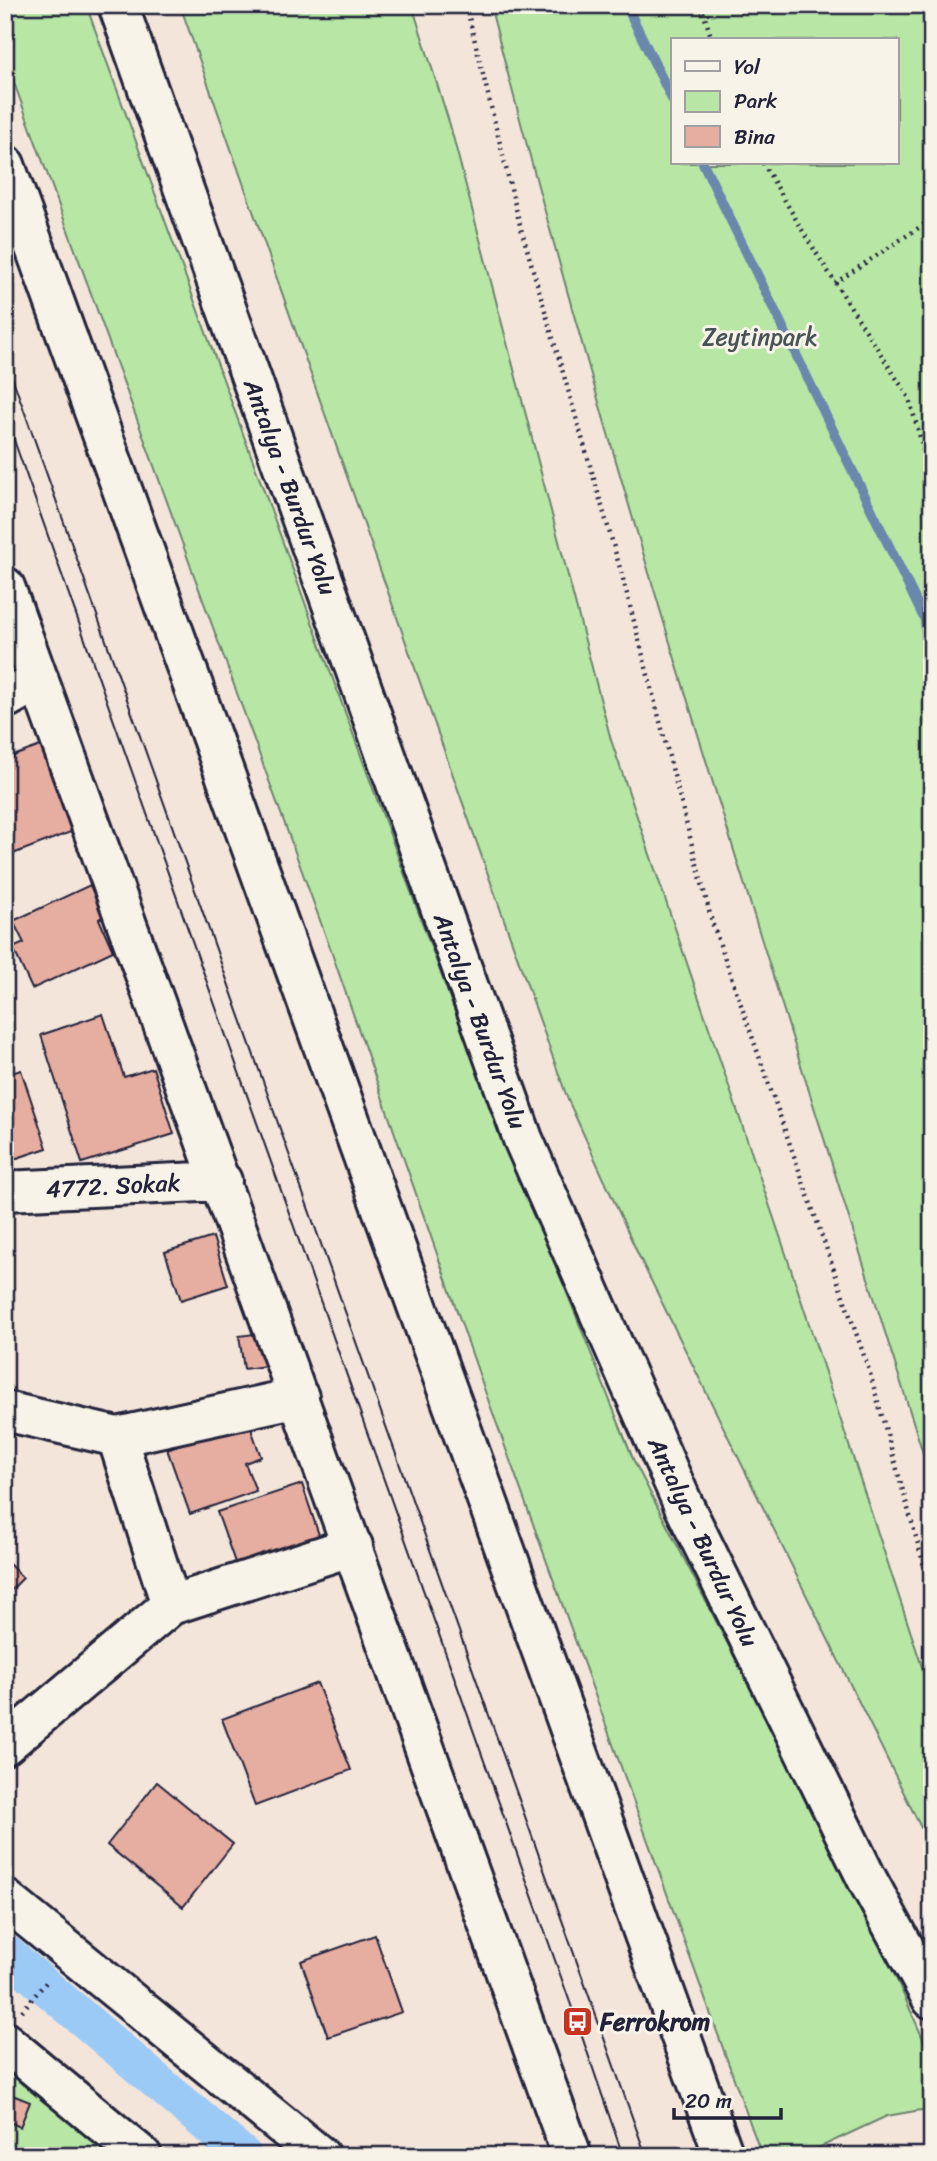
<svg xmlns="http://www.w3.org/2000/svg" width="937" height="2161" viewBox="0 0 937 2161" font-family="Sriracha,sans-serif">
	<rect width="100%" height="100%" fill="#f4e5da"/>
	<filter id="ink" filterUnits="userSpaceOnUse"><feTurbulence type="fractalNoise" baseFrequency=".0143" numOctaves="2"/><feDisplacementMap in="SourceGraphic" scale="14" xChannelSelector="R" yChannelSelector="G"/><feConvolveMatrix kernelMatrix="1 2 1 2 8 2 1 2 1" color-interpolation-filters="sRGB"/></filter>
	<g filter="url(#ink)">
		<path fill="#b7e6a5" stroke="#6c8470" stroke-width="2" fill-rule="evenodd" d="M5 5H86L456 1015 634 1461 878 1937 932 2059V2112L921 2110 887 2116 801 2156H762L486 1394 329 945 5 58Z
			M180 5H412L450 125 611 740 784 1248 932 1697V1850L638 1254 568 1100Z
			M490 5H932V1482C779 992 618 503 490 5ZM673 40H897V163H673Z
			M5 2070 110 2156H5Z"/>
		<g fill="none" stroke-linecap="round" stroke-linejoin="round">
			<path stroke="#6b87ac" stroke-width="10" d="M626 5 673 101
				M703 163 925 620 932 703"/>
			<path stroke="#9ccaf7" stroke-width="37" d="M5 1952 244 2156"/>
		</g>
		<path fill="#e6ada1" stroke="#22223b" stroke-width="2" d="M43 745 76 830 5 857V759Z
			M90 885 104 916 99 919 113 951 32 989 13 948 24 943 13 921Z
			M103 1014 124 1077 153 1068 174 1134 82 1163 41 1035Z
			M21 1070 47 1148 5 1162V1075Z
			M213 1237 228 1285 181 1300 165 1252Z
			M261 1333 266 1366 244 1369 239 1336Z
			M248 1420 261 1457 245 1463 256 1491 190 1514 167 1449Z
			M302 1484 321 1541 237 1568 217 1512Z
			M5 1560 23 1578 5 1596Z
			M317 1683 351 1770 255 1806 222 1719Z
			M157 1782 233 1844 183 1907 107 1845Z
			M375 1935 402 2012 328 2037 301 1961Z
			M5 2092 30 2102 20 2127 5 2120Z"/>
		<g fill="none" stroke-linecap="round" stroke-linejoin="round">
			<defs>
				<path id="minor" d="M5 587 572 2156
					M5 699 39 680
					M5 1191 222 1181
					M5 1411 117 1437 299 1397
					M117 1437 171 1605
					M5 1745 171 1605 353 1546
					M5 1899 320 2156
					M5 2042 142 2156"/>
				<path id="highway" d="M118 5 523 1139 683 1504 867 1879 932 1999
					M5 165 724 2156"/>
			</defs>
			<use href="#minor" stroke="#22223b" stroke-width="44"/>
			<use href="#highway" stroke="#22223b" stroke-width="44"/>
			<path stroke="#22223b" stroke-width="4.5" stroke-dasharray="2 5" stroke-linecap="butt" d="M466 5 520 225 622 575 712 922 869 1370 932 1594
				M701 5 712 40
				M763 163 808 240 909 398 932 480
				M835 283 932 219
				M22 2011 48 1980"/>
			<use href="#minor" stroke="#f7f3e8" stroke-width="38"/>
			<use href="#highway" stroke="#f7f3e8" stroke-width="38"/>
			<path stroke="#22223b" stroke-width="2" d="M5 357 646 2156
				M5 415 577 2022 623 2156"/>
		</g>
	</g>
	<defs>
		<symbol id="bus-square" viewBox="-11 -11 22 22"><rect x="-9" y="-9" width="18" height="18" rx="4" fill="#c8321e" stroke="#f7f3e8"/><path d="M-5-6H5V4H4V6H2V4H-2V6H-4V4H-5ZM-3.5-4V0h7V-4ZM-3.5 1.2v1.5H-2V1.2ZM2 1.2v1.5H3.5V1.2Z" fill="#fff"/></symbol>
	</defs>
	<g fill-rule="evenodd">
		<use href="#bus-square" x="560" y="2004" width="35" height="35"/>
	</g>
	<g text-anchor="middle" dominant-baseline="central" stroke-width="6" stroke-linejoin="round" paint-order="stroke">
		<g font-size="24" fill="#475356" stroke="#f7f3e8">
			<text x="760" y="337">Zeytinpark</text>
		</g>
		<g font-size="24" fill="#22223b" stroke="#f7f3e8">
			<text transform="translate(290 487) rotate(70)">Antalya - Burdur Yolu</text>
			<text transform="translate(480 1021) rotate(70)">Antalya - Burdur Yolu</text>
			<text transform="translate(113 1186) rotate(-3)">4772. Sokak</text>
			<text transform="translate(703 1542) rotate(65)">Antalya - Burdur Yolu</text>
		</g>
		<g font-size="24" font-weight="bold" fill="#22223b" stroke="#f7f3e8" text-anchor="start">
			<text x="600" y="2022">Ferrokrom</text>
		</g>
	</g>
	<rect width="937" height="2161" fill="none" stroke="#f7f3e8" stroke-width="28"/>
	<rect x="14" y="14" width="909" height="2133" fill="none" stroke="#22223b" stroke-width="2.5" filter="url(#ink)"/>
	<rect x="671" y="38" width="228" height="126" fill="#f7f3e8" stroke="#a29fa3" stroke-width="2"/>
	<rect x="685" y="61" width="35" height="10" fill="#f7f3e8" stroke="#a29fa3" stroke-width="2"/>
	<text x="734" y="74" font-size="21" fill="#22223b">Yol</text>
	<rect x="685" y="91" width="35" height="21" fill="#b7e6a5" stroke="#a29fa3" stroke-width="2"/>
	<text x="734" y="108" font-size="21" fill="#22223b">Park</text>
	<rect x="685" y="126" width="35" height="21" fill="#e6ada1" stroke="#a29fa3" stroke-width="2"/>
	<text x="734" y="144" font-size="21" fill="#22223b">Bina</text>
	<path d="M674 2108v10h107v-10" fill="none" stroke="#22223b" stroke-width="3.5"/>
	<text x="685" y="2108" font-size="21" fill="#22223b" stroke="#f7f3e8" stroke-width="5" paint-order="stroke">20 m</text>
</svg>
